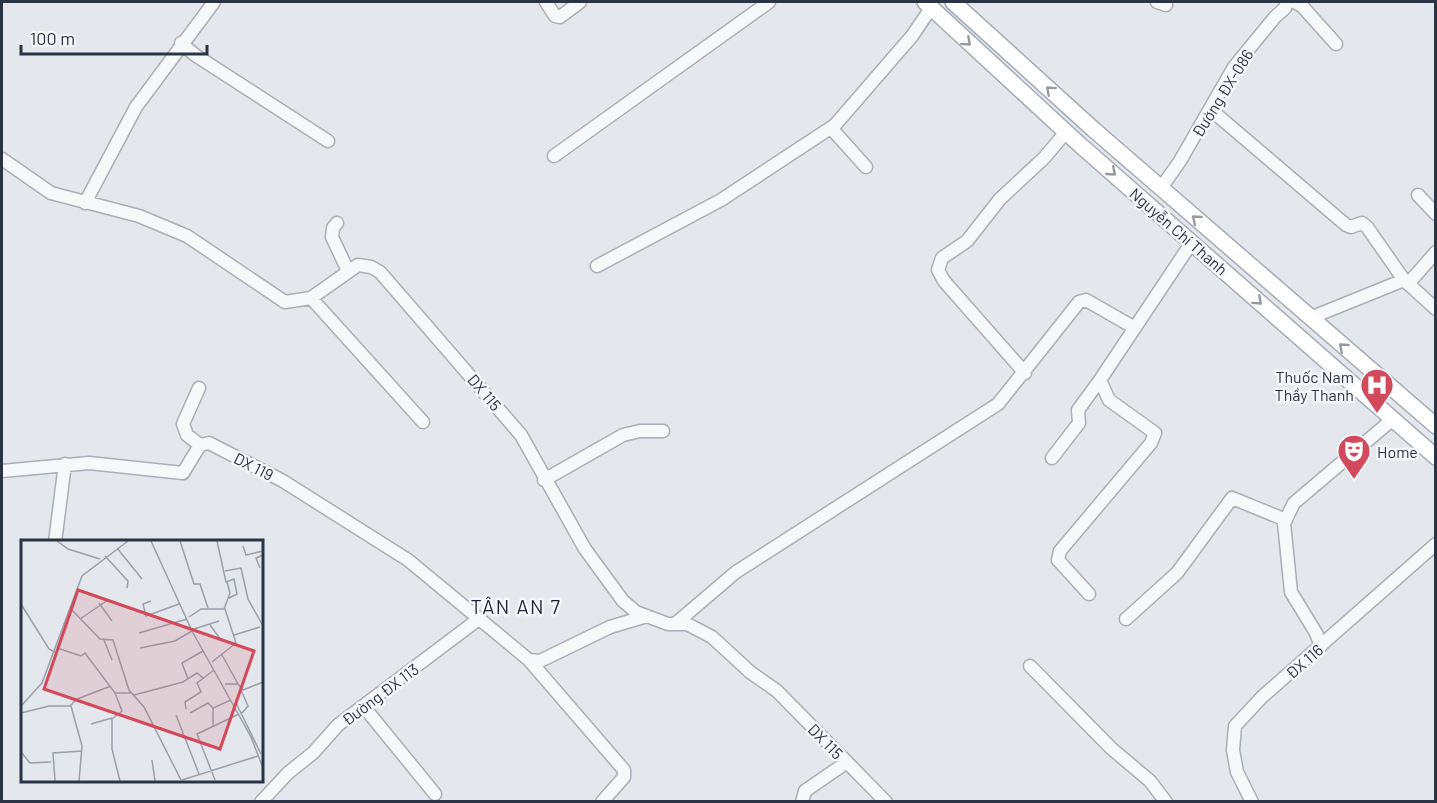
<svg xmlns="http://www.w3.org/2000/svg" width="1437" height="803" viewBox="0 0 1437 803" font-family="Barlow,sans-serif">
	<rect width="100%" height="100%" fill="#e4e7ec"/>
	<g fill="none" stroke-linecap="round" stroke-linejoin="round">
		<defs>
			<path id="minor" d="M546 2 555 16 560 17 580 2
				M1157 2 1166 5
				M1294 2 1302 6 1336 44
				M181 43 195 55 328 141
				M1210 109 1346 225 1351 227 1362 223 1367 227 1404 280
				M831 128 866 167
				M554 156 769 2
				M2 159 51 193 139 216 187 236 285 302 311 298 358 265 371 267 380 272 521 435 585 549 623 601 636 612 668 624H687L712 637 750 672 777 691 886 802
				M1161 188 1180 161 1234 67 1275 17 1285 8 1287 2
				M1418 195 1436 214
				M85 203 136 107 214 2
				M337 223 333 228 332 237 348 271
				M597 266 721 200 835 125 912 36 931 8
				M1408 284 1436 252
				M311 298 423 422
				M1310 318 1404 280 1436 309
				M1025 373 944 281 938 270 942 258 967 241 1000 199 1044 158 1066 132
				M199 388 183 424 187 435 200 445
				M1052 458 1079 423 1078 410 1100 380
				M2 471 89 463 183 473 200 445 209 443 283 481 408 560 529 660 540 661 610 627 647 616
				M544 480 623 435 640 431H663
				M55 542 65 464
				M1089 594 1058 560 1060 551 1151 443 1155 433 1109 400 1100 380 1192 242
				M1126 619 1177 573 1232 498 1286 520
				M675 624 736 572 998 404 1079 302 1086 300 1135 328
				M1321 646 1316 633 1291 592 1284 523 1294 503 1393 419
				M529 660 624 770V777L602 802
				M1030 666 1112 749 1150 781 1166 802
				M364 707 435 794
				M261 802 288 773 313 753 338 725 480 618
				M802 802 805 791 847 762
				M1252 802 1237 772 1233 750 1235 726 1262 697 1436 544"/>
			<path id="major" d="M925 2 1079 144 1436 457
				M953 2 1093 129 1436 426"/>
		</defs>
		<use href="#minor" stroke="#a9aeb7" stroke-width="15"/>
		<use href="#major" stroke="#a3abb8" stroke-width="18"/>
		<use href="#minor" stroke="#f7f8fa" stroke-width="12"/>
		<use href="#major" stroke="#fff" stroke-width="15"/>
	</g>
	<defs><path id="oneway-chevron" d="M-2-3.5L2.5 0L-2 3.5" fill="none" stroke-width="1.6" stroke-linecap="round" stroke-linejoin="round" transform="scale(1.5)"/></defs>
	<g stroke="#959aa2">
		<use href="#oneway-chevron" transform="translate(967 42) rotate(42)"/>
		<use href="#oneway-chevron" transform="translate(1050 90) rotate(-138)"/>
		<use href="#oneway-chevron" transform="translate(1112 172) rotate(41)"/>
		<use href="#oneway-chevron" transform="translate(1196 219) rotate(-139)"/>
		<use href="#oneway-chevron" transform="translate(1258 301) rotate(42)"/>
		<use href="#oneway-chevron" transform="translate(1343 347) rotate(-139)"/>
	</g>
	<defs>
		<symbol id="hospital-pin" viewBox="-11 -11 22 30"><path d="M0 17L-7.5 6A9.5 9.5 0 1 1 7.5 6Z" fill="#d1495b" stroke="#f4f6f9"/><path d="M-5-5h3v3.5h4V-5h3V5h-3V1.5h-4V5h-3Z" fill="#fff"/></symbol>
		<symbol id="theatre-pin" viewBox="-11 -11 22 30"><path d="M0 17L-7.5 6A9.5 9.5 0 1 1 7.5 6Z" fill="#d1495b" stroke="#f4f6f9"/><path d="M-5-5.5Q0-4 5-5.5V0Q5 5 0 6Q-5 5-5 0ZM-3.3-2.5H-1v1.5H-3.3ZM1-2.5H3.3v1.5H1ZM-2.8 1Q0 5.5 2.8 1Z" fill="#fff"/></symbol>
	</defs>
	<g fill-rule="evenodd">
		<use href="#hospital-pin" x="1358" y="366" width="38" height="52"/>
		<use href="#theatre-pin" x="1335" y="432" width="38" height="52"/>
	</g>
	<g text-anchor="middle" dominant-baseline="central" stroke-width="5" stroke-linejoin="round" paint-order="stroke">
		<g font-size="16" fill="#2b3445" stroke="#f4f6f9">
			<text transform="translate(1222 93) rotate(-58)">Đường ĐX-086</text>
			<text transform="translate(1179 231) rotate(41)">Nguyễn Chí Thanh</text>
			<text transform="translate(485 392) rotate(50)">DX 115</text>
			<text transform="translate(254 466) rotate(27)">DX 119</text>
			<text transform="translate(1304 661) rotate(-41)">ĐX 116</text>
			<text transform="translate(380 694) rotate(-37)">Đường ĐX 113</text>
			<text transform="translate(826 741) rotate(46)">DX 115</text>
		</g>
		<g font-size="16" fill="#2b3445" stroke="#f4f6f9" text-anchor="end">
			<text x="1354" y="376">Thuốc Nam<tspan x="1354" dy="18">Thầy Thanh</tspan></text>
			<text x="1377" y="451" text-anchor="start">Home</text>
		</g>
		<g font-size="20" letter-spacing="1.5" fill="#1d2536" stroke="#f4f6f9">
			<text x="516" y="606">TÂN AN 7</text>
		</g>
	</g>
	<g transform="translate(21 540)">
		<rect width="242" height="242" fill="#e4e7ec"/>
		<path fill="none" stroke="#9a9fa9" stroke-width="1.5" d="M36 1 47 9 79 19M130 1 171 91 230 197 242 228M159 1 173 44H179L187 68M196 1 205 42 213 39 216 54 208 58M222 6 225 15 242 11M96 8 121 39M84 16 107 41 106 48M239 28 235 18 242 15M204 31 220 28 227 59 242 86M130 61 122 64 125 76 158 64M78 63 91 81M0 64 28 109 34 112M49 68 79 99 92 100 108 150 123 167 160 240M203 69 209 53 206 42M168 77 180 69H204L215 103 191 122M59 79 87 60M189 85 200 100M173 89 198 81M118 93 166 79M213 95 239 87M83 100 91 120M36 108 60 116 64 113 94 153H110M119 108 154 101 171 91M201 115 217 144M167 139 161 123 182 111M204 144H217L222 150 242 142M220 150 227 166 221 173M94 153 101 171 91 179V209L99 241M113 155 162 142 176 133 182 138M215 163 240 214M0 166 21 143 61 36 107 1M49 166 56 159 90 146M165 169 164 162 180 152 176 143 193 130M0 173 28 166H50L61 206 58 241M169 173 187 163 192 168M155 175 178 234M70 184 91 178M192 185V168L210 160M0 212 9 223 30 222M131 220 134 241M161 240 237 216M194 240 176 194 218 174M34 241 32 213 61 211"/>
		<path fill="#d1495b" fill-opacity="0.15" stroke="#d1495b" stroke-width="3" d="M57 50 233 111 199 209 23 149Z"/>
		<rect width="242" height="242" fill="none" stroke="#2b3445" stroke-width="3"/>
	</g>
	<rect width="1437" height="803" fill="none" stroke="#2b3445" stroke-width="6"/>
	<path d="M21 45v9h186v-9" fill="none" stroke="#2b3445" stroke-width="3"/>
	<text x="30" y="45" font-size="18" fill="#2b3445" stroke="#f4f6f9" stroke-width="4.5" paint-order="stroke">100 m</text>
</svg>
